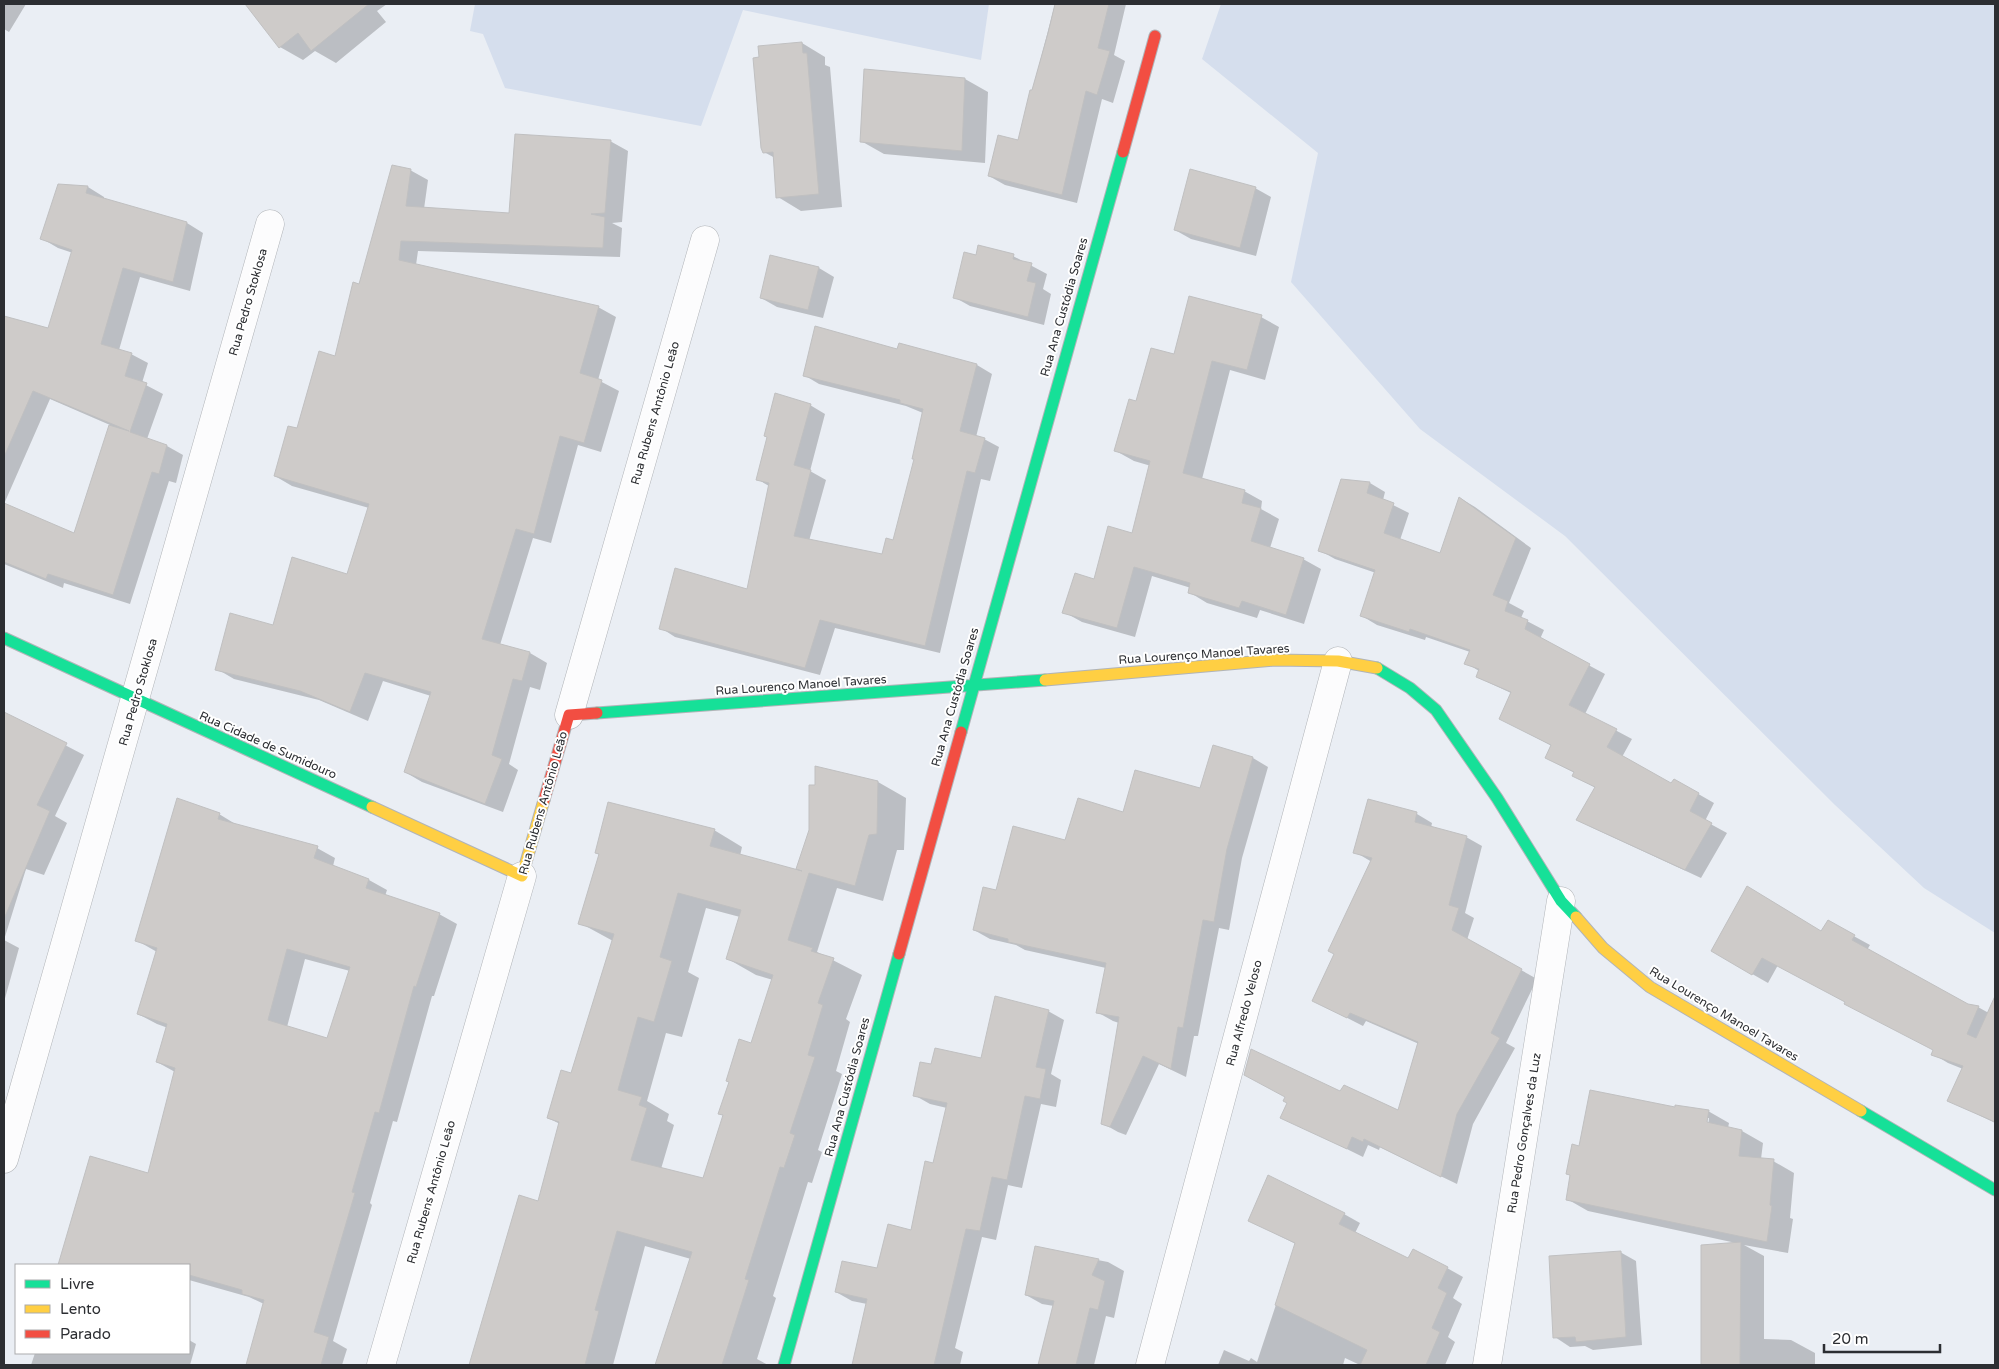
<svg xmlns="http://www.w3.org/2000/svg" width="1999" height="1369" viewBox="0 0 1999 1369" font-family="'Varela Round',sans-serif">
	<rect width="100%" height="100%" fill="#eaeef4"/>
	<path fill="#d5deed" d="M475 4H989L981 60 743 10 701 126 505 88 483 34 470 31Z
		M1221 4H1995V933L1924 888 1835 805 1565 536 1420 429 1291 282 1318 153 1202 59Z"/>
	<path fill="#0003" fill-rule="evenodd" d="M4 4H26L9 32 4 29Z
		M260 4H387L377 11 386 22 336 63 315 51 303 60 280 47Z
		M1055 4H1126L1114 55 1125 61 1113 103 1102 99 1077 203 1005 185 989 176 1019 142Z
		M802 43 825 57V65L830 67 842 207 801 211 778 197 775 158 764 152Z
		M965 79 988 92 985 163 884 154 861 141Z
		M610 141 628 151 622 222 612 223 622 228 620 257 418 251 416 265 598 307 616 317 598 380 619 391 601 452 578 445 551 543 533 538 500 645 530 653 547 663 540 690 530 687 509 764 518 770 503 812 422 782 405 772 431 696 383 681 368 721 319 700 234 679 217 669 274 626 348 576 369 508 292 486 275 476 336 357 360 285 410 170 428 180 424 209 510 214Z
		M59 186 88 187 104 197V200L187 223 203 233 190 291 140 277 119 350 131 354 148 363 142 383 163 394 147 439 167 446 183 455 176 483 169 481 130 604 64 583 63 588 4 564V504L75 534 110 425 50 399 4 504V317L48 330 73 253 58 248 41 238Z
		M1255 188 1271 197 1256 256 1191 239 1175 230Z
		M977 256H1013L1047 274 1043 289 1051 294 1044 325 970 306 954 297Z
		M819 268 834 277 823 318 777 307 761 298Z
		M1261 317 1279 327 1265 380 1230 370 1202 479 1244 491 1262 501 1261 509 1279 519 1270 548 1303 559 1321 569 1304 624 1260 610 1257 618 1207 603 1189 592 1191 588 1152 576 1135 637 1082 622 1064 612 1095 580 1133 534 1151 466 1134 461 1116 451 1137 402 1175 355Z
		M900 344 977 365 992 374 976 437 984 439 999 447 990 481 981 479 940 653 835 628 820 675 675 637 661 628 748 591 769 486 757 479 810 405 825 414 810 471 826 480 809 541 883 555 894 541 915 459 923 413 906 406 819 384 804 375 898 350Z
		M1370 483 1385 492 1383 500 1409 513 1400 540 1441 554 1460 498 1475 507 1531 548 1509 603 1524 611 1521 618 1544 630 1540 639 1605 674 1585 714 1632 739 1622 757 1671 785 1674 780 1714 803 1705 821 1727 833 1701 878 1593 828 1578 820 1596 788 1574 776 1575 773 1546 758 1552 746 1501 719 1511 693 1477 677 1479 671 1466 663 1470 652 1426 637 1425 640 1377 625 1362 616 1376 573 1335 559 1319 550Z
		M4 713 84 755 55 816 67 823 44 875 26 869 4 940 19 948 4 1002Z
		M1253 758 1268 767 1242 858 1229 930 1219 928 1198 1036H1194L1186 1077 1159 1064 1126 1135 1118 1132 1102 1123 1119 1023 1113 1021 1097 1012 1106 968 1025 950 1016 945 990 939 974 930 997 892 1066 841 1124 813 1201 790Z
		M878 782 906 798 904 850H897L883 901 837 888 817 952 862 975 846 1019 850 1022 836 1071 842 1074 818 1150 822 1152 812 1183 808 1182 773 1296 776 1298 757 1359 768 1365 657 1364 691 1259 645 1246 613 1365H470L519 1197 539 1202 560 1124 548 1118 572 1075 613 941 580 923 600 855 596 853 714 830 742 847 740 856 802 871 797 869ZM706 908 740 917 728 959 756 975 773 980 752 1044 720 1113 724 1116 704 1180 661 1169 674 1125 667 1121 669 1114 647 1101 666 1033 682 1037 699 978 688 972Z
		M1368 801 1417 814 1432 823 1431 828 1466 837 1482 846 1465 913 1474 918 1467 940 1537 979 1506 1043 1515 1048 1473 1124 1457 1184 1380 1147 1379 1150 1368 1145 1363 1157 1282 1117 1341 1093 1399 1111 1419 1044 1366 1021 1363 1026 1314 1001 1335 954 1372 862 1355 852Z
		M219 814 237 825 317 848 335 858 333 866 369 880 387 890 385 896 439 914 457 924 434 996H432L397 1122 393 1121 370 1203 372 1205 333 1341 347 1349 342 1365H247L264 1304 249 1297 189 1280V1265H138L85 1250 149 1175 175 1072 157 1062 168 1028 157 1024 138 1014 157 952 136 940ZM305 959 350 971 328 1039 287 1027Z
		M1828 922 1870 945 1867 950 1967 1005 1978 1007 1994 1016 1983 1042 1995 1047V1123L1949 1100 1963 1069 1948 1063 1933 1054 1935 1050 1778 965 1768 983 1712 951 1822 933Z
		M1048 1011 1064 1020 1051 1074 1061 1080 1056 1107 1041 1104 1022 1188 1008 1185 996 1240 982 1237 955 1348 963 1352 960 1365H853L867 1304 852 1301 836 1292 878 1270 912 1232 934 1165 947 1108 930 1104 914 1095 932 1066 982 1060Z
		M1676 1109 1708 1111 1729 1123 1728 1128 1742 1131 1763 1143 1761 1159 1773 1161 1794 1173 1790 1218 1793 1219 1788 1253 1744 1245 1764 1256V1339L1791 1340 1815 1353V1365H1702L1703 1246 1736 1243 1588 1211 1567 1199 1580 1148ZM1706 1118H1709L1708 1128Z
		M1344 1214 1360 1223 1355 1233 1409 1260 1447 1268 1463 1277 1453 1298 1462 1304 1448 1337 1455 1342 1445 1365H1360L1345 1358 1343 1365H1218L1224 1350 1249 1361 1251 1358 1257 1362 1296 1244 1250 1221Z
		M1036 1248 1108 1262 1124 1271 1114 1318 1106 1316 1094 1365H1039L1054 1306 1042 1304 1026 1295Z
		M1620 1252 1636 1261 1642 1345 1593 1350 1585 1346 1570 1347 1555 1337Z
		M189 1340 196 1344 190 1365H31L35 1353H189Z"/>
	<path fill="#cecbc9" stroke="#c0c0c1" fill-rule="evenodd" d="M245 4H369L311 51 298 33 279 48Z
		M1055 4H1109L1098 48 1110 51 1097 95 1086 91 1062 195 988 176 998 135 1018 140 1030 90H1032L1048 33Z
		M802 42 803 53H807L819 194 776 198 773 152 763 153 761 148 753 58 759 57 758 46Z
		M864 69 965 78 962 151 860 142Z
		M515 134 611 140 605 213 591 214 605 217 603 248 401 241 399 260 599 306 580 373 602 380 584 443 560 436 534 534 516 529 482 639 530 652 522 681 513 679 492 755 502 759 485 804 404 772 431 692 365 673 350 712 300 691 215 670 230 613 273 625 292 557 347 574 369 504 274 476 288 426 297 428 319 351 335 356 353 282 359 284 392 165 411 169 406 206 509 213Z
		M1190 169 1256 187 1240 248 1174 230Z
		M58 184 88 186 86 193 187 222 173 282 123 268 101 344 132 353 125 376 147 383 130 432 167 445 159 474 152 472 113 595 48 574 46 579 4 562V503L74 533 109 425 129 431 33 391 4 457V316L48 328 72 250 40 239Z
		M978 245 1014 254 1013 259 1032 263 1027 281 1036 283 1028 317 953 298 964 252 976 255Z
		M770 255 819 267 808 310 760 298Z
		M1189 296 1262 315 1247 370 1212 361 1183 473 1245 490 1242 503 1261 508 1251 541 1304 558 1286 615 1242 601 1239 608 1188 593 1190 583 1134 567 1117 628 1062 613 1075 573 1094 579 1108 526 1132 533 1150 461 1114 451 1129 399 1136 401 1151 348 1174 354Z
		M815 326 897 349 899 343 977 364 960 431 985 438 975 473 967 471 925 646 820 620 805 668 659 629 675 568 747 589 769 483 756 480 767 437 764 436 775 393 811 404 794 465 811 470 794 536 882 554 886 538 893 540 914 459H912L923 409 900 403V400L803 376Z
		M1341 479 1370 482 1367 493 1394 503 1384 533 1440 553 1459 497 1516 538 1493 595 1508 601 1505 611 1528 620 1525 629 1590 664 1569 705 1617 729 1607 747 1671 783 1674 779 1699 793 1690 811 1712 823 1685 870 1576 820 1595 787 1572 776 1574 772 1545 758 1551 745 1499 719 1511 692 1476 677 1479 669 1464 664 1470 650 1410 629 1409 632 1360 616 1375 570 1318 551Z
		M4 712 67 743 37 805 50 811 4 919Z
		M1213 745 1253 757 1227 849 1214 922 1203 920 1183 1028 1178 1027 1171 1069 1143 1056 1110 1127 1101 1124 1119 1017 1096 1013 1106 963 1008 942V939L973 930 983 887 996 890 1013 826 1065 840 1078 798 1123 812 1135 770 1200 788Z
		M815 766 878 781 877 834 869 835 855 886 809 873 788 940 813 948 811 951 834 958 818 1003 823 1005 808 1055 815 1057 790 1133 795 1135 784 1168 780 1167 745 1279 749 1280 722 1365H655L692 1252 617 1231 595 1310 599 1311 585 1365H469L519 1195 538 1201 559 1122 547 1118 561 1070 571 1073 614 934 578 924 599 854 595 853 608 802 715 829 710 846 802 871 796 869 809 830V785H815ZM678 893 741 910 726 959 773 975 751 1043 739 1039 726 1081 729 1082 718 1114 723 1115 703 1178 631 1160 647 1108 639 1105 642 1097 618 1090 638 1017 654 1022 672 961 660 957Z
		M177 798 220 813 218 819 318 846 314 858 369 879 366 888 440 913 416 987 414 986 379 1113 375 1112 352 1192 355 1193 314 1332 329 1337 321 1365H246L264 1300 242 1294V1290L189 1275V1265H58L90 1156 148 1173 175 1068 156 1062 167 1024 137 1014 157 948 135 941ZM287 949 350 967 327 1038 268 1020Z
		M1368 799 1417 812 1415 822 1467 836 1449 905 1459 908 1452 930 1522 969 1491 1033 1500 1038 1457 1114 1441 1177 1364 1139 1363 1142 1352 1137 1347 1149 1280 1118 1287 1103 1283 1101 1285 1097 1244 1075 1251 1049 1340 1091 1344 1085 1398 1110 1418 1042 1350 1013 1347 1018 1312 1001 1334 954 1328 951 1372 858 1353 853Z
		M1747 886 1821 931 1828 920 1855 935 1852 940 1968 1004 1979 1006 1967 1034 1976 1038 1995 996V1122L1947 1101 1963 1066 1931 1055 1933 1050 1844 1004 1845 1002 1762 958 1752 975 1711 951Z
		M995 996 1049 1010 1036 1067 1046 1069 1040 1099 1025 1096 1007 1180 992 1177 980 1231 966 1229 934 1365H852L867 1299 835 1292 842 1261 877 1268 888 1224 911 1230 925 1161 933 1163 947 1103 913 1096 920 1062 931 1064 935 1048 981 1058Z
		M1590 1090 1675 1107V1105L1709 1110 1707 1122 1742 1130 1739 1156 1774 1159 1770 1205 1772 1206 1767 1242 1566 1200 1570 1175 1566 1174 1572 1144 1579 1146Z
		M1268 1175 1345 1213 1339 1224 1408 1258 1413 1249 1448 1267 1438 1288 1447 1293 1432 1328 1440 1332 1426 1365H1360L1367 1350 1275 1305 1295 1243 1248 1221Z
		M1741 1242 1740 1365H1701V1245Z
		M1035 1246 1099 1259 1092 1275 1105 1281 1098 1310 1090 1308 1076 1365H1038L1054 1301 1025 1295Z
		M1621 1251 1626 1337 1576 1342 1575 1337 1553 1338 1549 1256Z"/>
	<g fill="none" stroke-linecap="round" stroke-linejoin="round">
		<defs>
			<path id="street" d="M569 715 705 240
				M4 1159 270 224
				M381 1365 522 876
				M1150 1365 1338 661
				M1487 1365 1561 901"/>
			<path id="fast" d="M4 638 372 807
				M1377 668 1410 688 1436 710 1497 798 1561 901 1576 917
				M597 713 1045 680
				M961 732 1123 152
				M1861 1111 1995 1190
				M784 1365 899 954"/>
			<path id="slow" d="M1045 680 1275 660 1338 661 1377 668
				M372 807 522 876 544 800
				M1576 917 1603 948 1650 987 1861 1111"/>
			<path id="jam" d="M1123 152 1155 36
				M544 800 569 715 597 713
				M899 954 961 732"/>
		</defs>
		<use href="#street" stroke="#b1b4b8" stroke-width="29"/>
		<use href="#fast" stroke="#b1b4b8" stroke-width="13"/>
		<use href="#slow" stroke="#b1b4b8" stroke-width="13"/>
		<use href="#jam" stroke="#b1b4b8" stroke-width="13"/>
		<use href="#street" stroke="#fcfcfd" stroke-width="28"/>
		<use href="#fast" stroke="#16e098" stroke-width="11"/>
		<use href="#slow" stroke="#ffcf43" stroke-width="11"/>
		<use href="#jam" stroke="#f24e42" stroke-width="11"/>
	</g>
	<g text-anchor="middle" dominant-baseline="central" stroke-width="4" stroke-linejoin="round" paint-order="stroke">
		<g font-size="12" fill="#2c2e32" stroke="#fff">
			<text transform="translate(248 302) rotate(-74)">Rua Pedro Stoklosa</text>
			<text transform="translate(1064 307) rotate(-74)">Rua Ana Custódia Soares</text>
			<text transform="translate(655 413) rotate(-74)">Rua Rubens Antônio Leão</text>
			<text transform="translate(1204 654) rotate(-4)">Rua Lourenço Manoel Tavares</text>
			<text transform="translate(801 685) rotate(-4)">Rua Lourenço Manoel Tavares</text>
			<text transform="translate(138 692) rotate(-74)">Rua Pedro Stoklosa</text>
			<text transform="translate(955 697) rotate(-74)">Rua Ana Custódia Soares</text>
			<text transform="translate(268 745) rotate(24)">Rua Cidade de Sumidouro</text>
			<text transform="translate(543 803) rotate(-74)">Rua Rubens Antônio Leão</text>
			<text transform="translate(1244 1013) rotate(-75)">Rua Alfredo Veloso</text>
			<text transform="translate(1724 1014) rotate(31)">Rua Lourenço Manoel Tavares</text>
			<text transform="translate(847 1087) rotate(-75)">Rua Ana Custódia Soares</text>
			<text transform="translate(1524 1133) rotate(-81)">Rua Pedro Gonçalves da Luz</text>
			<text transform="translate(431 1192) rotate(-74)">Rua Rubens Antônio Leão</text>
		</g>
	</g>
	<rect width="1999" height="1369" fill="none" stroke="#2c2e32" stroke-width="10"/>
	<rect x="15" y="1264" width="175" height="90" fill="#ffffff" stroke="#ababad"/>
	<rect x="25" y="1280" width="25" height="8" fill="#16e098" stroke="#ababad"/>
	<text x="60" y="1289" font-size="15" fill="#2c2e32">Livre</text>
	<rect x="25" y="1305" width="25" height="8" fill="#ffcf43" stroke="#ababad"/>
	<text x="60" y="1314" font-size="15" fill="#2c2e32">Lento</text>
	<rect x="25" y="1330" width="25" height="8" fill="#f24e42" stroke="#ababad"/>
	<text x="60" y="1339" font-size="15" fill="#2c2e32">Parado</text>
	<path d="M1824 1344v8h116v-8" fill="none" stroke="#2c2e32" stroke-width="2.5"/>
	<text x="1832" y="1344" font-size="15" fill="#2c2e32" stroke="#ffffff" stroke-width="4" paint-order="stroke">20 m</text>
</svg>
